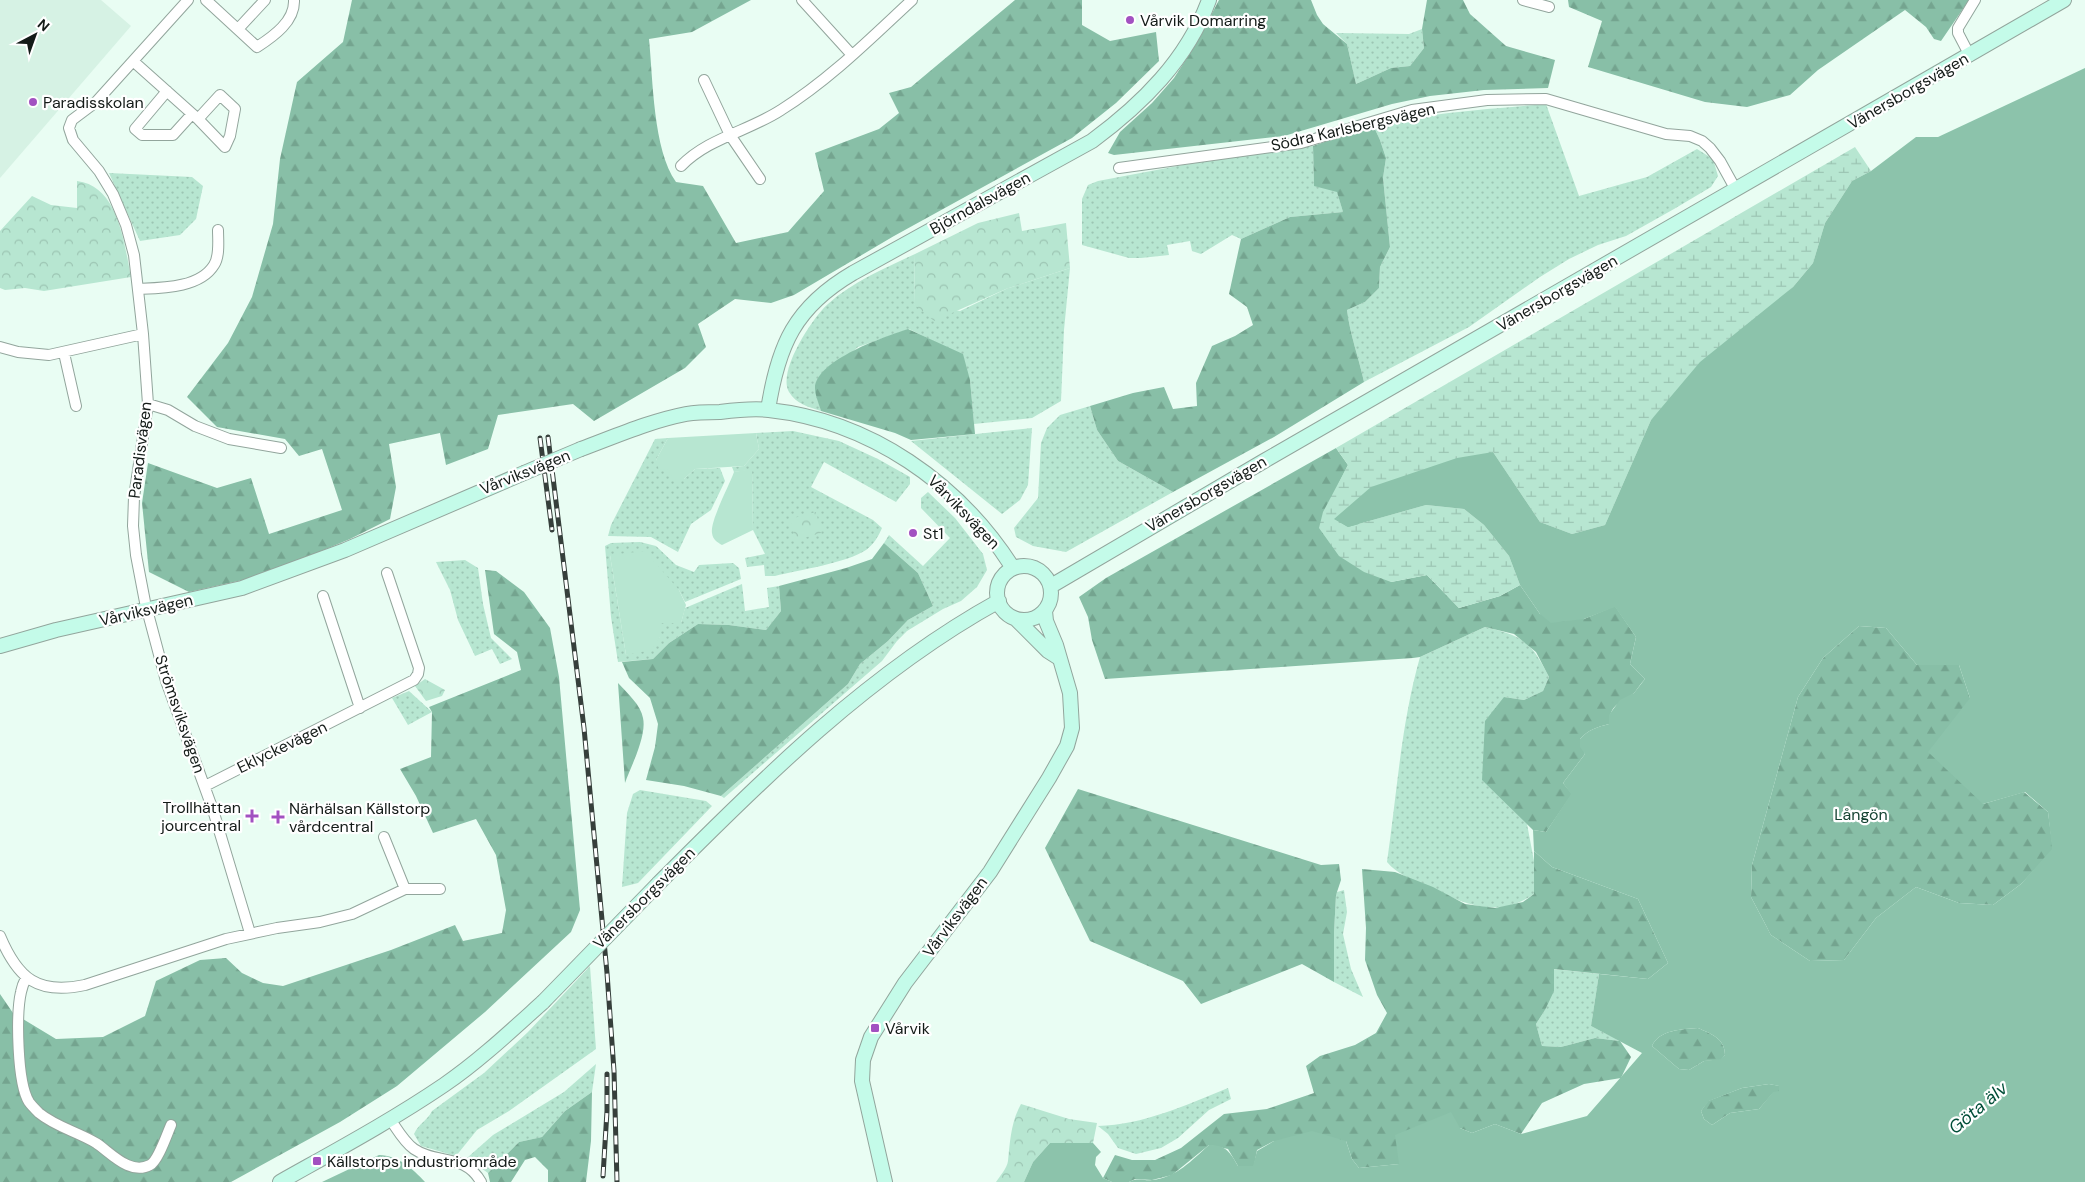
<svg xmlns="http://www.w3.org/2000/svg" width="2085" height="1182" viewBox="0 0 2085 1182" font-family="'DM Sans',sans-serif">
	<defs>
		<pattern id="grass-dots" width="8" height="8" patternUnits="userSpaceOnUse" patternTransform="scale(1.25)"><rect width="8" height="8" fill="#b7e6d1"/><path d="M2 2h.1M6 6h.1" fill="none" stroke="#9cc5b3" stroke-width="1.8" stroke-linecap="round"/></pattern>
		<pattern id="forest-firs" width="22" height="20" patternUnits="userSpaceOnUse" patternTransform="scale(1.25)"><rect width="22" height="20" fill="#88bfa7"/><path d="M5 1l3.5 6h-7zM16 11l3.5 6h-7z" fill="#74a48f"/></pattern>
		<pattern id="wetland-marsh" width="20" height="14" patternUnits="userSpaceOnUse" patternTransform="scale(1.25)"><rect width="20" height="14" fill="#b7e6d1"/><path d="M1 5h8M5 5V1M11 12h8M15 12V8" fill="none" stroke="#9cc5b3"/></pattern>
		<pattern id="park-crowns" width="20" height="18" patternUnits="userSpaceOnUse" patternTransform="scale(1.25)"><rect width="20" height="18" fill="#b7e6d1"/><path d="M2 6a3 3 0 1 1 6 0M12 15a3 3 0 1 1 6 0" fill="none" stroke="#9cc5b3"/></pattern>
	</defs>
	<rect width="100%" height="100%" fill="#e9fdf3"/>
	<path fill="#d6f2e4" d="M0 0H101L131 26 0 178Z"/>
	<path fill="url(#grass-dots)" d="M1422 29 1424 48 1410 66 1391 68 1356 84 1347 44 1336 33 1409 34Z
		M1546 104 1579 196 1647 177 1697 149 1713 159 1718 176 1711 187 1674 209 1626 236 1598 245 1569 259 1540 277 1469 327 1364 382C1359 358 1350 335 1347 310L1365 302 1379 288 1380 267 1390 247 1383 178 1386 158 1380 140 1373 125C1430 113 1487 109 1546 104Z
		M1313 146 1314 185 1337 191 1343 212 1290 217 1241 239 1232 235 1201 254 1192 251 1190 241 1167 245 1169 255 1141 258H1129L1082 245V199L1088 185 1098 181 1183 165Z
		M109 173 192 177 203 186 196 219 180 235 140 241Z
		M915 254 914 304 960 311 1006 289 1070 268 1064 330 1061 401 1032 418 974 424 970 380 935 342 909 329 858 347 815 387 821 411C809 407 796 404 789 392 777 372 812 318 828 304 852 282 885 268 915 254Z
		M1090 406 1097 430 1118 461 1173 492 1066 552 1033 546 1016 537 1014 528 1038 498 1041 443 1047 428 1060 415Z
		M1032 428 1028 485 1020 500 1002 514 911 441Z
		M793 431 839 441 878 459 910 477V484L896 502 824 462 811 487 873 520 882 528C878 537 874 544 866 550 847 563 798 570 775 576H765L764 565 747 567 745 558 765 554 753 530 752 470 734 472 732 467 744 466 759 449 756 433Z
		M668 438 656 460 684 479 695 469 720 468 725 481 711 510 691 524 678 552 651 537 608 536 611 525 655 439Z
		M928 492 955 518 983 554 987 570 977 587 961 601 943 609 907 631 897 641 882 661 724 798 721 796 848 684 860 664 888 641 908 620 933 606 918 573 884 543 889 535 923 566 950 538 921 508V498Z
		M640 542 656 546 676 565 694 572 699 565 733 563 739 568 741 579 685 602 679 590 610 555 626 655 660 637V623H681L685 608 742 584 745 611 769 607 767 588 779 586 781 611 766 630 729 625 698 624 669 643 653 659 618 662 611 617 605 546 611 543Z
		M465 560 478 568 483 604 491 638 512 659 500 664 492 649 475 656 458 620 450 590 436 562Z
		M1485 627C1524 636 1531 642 1549 677L1543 691 1524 700 1504 697 1511 808 1527 824 1534 861V894C1496 920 1463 903 1426 886 1411 879 1397 874 1387 862 1397 793 1401 724 1420 657Z
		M409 691 432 712 408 725 392 698Z
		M640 790 706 801 712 806 638 883 622 887 627 813 633 794Z
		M1344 890 1347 912 1343 934 1351 969 1363 997 1334 982V933L1336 894 1337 892Z
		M590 966 596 1049 509 1111 477 1130 456 1156 421 1146 414 1134C419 1123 427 1121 432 1111L484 1073 528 1032Z
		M1553 969 1599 974 1591 1026 1620 1041 1595 1038 1561 1047 1542 1046 1536 1024 1545 1010Z
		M596 1064 592 1092 565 1111 542 1137 519 1142 488 1173 467 1158 493 1135 564 1092Z
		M1228 1088 1231 1099 1209 1110 1178 1138 1161 1148 1136 1154 1118 1148 1108 1134 1098 1126C1143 1125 1186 1105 1228 1088Z"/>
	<path fill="url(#forest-firs)" d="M352 0H751L692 32 649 39C653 79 653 150 676 182L703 186 736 243 788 232 824 191 815 153 879 129 899 113 889 93 911 87 1015 0H1082V25L1110 41 1156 32 1159 61 1116 103 1072 138 894 236 794 295 771 303 735 299 698 324 706 347 685 368 594 421 573 404 498 415 488 449 446 465 440 433 389 444 396 487 390 519 350 539 261 576 189 592 149 572 142 503 148 463 217 488 251 478 269 534 342 510 322 449 299 456 285 439 217 427 187 397 228 343 252 297 273 224 280 159 297 82 343 42Z
		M1219 0H1311L1317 15 1323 24 1347 44 1356 84 1391 68 1410 66 1424 48 1422 29 1427 0H1463L1470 14 1506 46 1555 60 1548 88 1484 90 1430 96 1392 104 1284 136 1114 155 1108 153 1120 132 1152 103 1174 78 1196 44Z
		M1568 0H1969L1941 41 1934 39 1926 27 1905 10 1818 70 1790 95 1747 107 1705 102 1588 67 1602 21 1569 7Z
		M1373 125 1380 140 1386 158 1383 178 1390 247 1380 267 1379 288 1365 302 1347 310C1350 335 1359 358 1364 382L1274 437 1173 492 1118 461 1097 430 1090 406 1133 393 1164 387 1173 409 1197 406 1196 383 1212 346 1235 336 1253 325 1247 307 1229 294 1241 239 1290 217 1343 212 1337 192 1314 186 1313 146Z
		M908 329 963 354 970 380 975 434 911 440 895 433 821 411C819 404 815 395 815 388 816 360 886 336 908 329Z
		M1336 448 1348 465 1338 485 1391 582 1427 575 1459 608 1500 596 1520 585 1540 614 1584 619 1615 606 1636 637 1630 664 1645 679C1641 683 1638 688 1635 692 1623 704 1610 701 1609 724 1597 727 1588 730 1580 739L1585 754 1563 783 1572 794 1546 832 1533 830 1482 780 1485 721 1504 697 1524 700 1543 691 1549 677 1536 652 1514 634 1485 627 1420 657 1413 658 1105 679 1092 640 1088 617 1079 597 1106 578Z
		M884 543 918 573 933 606 908 620 888 641 860 664 848 684 721 796 684 786 646 780 655 747 658 724 650 698 629 678 622 662 653 659 669 643 698 624 729 625 766 630 781 611 779 586 846 568 872 559Z
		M485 570 496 571 524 592 550 628 559 677 580 910 571 932 485 1012 397 1086 340 1122 231 1182H0V994L13 1013 56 1039 103 1037 145 1016 156 981 200 960 226 958 242 973 263 983 283 986 391 950 455 925 463 941 502 933 506 910 496 855 476 819 433 833 416 796 400 769 431 757 432 712 429 707 521 670 517 652 494 634Z
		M1859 626 1886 628 1917 665H1959L1970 698 1983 804 2024 792 2048 812 2053 850 2021 884 1993 905 1959 903 1916 887 1876 918 1844 960 1810 961 1771 935 1751 897 1752 865 1798 697 1823 658Z
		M618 683C627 693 641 705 643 718 647 736 631 766 625 783Z
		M1078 789 1321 865 1339 864 1341 880 1336 895 1334 933V982L1302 964 1201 1004 1183 981 1090 941 1045 848Z
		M1534 851 1552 867 1638 899 1668 963 1648 979 1554 969V991L1545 1010 1536 1024 1542 1046 1561 1047 1595 1038 1620 1041 1631 1057 1621 1078 1584 1084 1542 1103 1521 1134 1495 1124 1472 1133 1460 1128 1399 1164 1359 1168 1352 1159 1346 1141H1274L1257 1150 1254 1166H1238L1228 1149 1209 1145 1172 1175 1152 1180 1135 1179 1129 1182H1112L1103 1178 1115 1155 1132 1160H1155L1181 1148 1224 1114 1267 1109 1314 1093 1306 1066 1320 1056 1355 1045 1376 1033 1387 1013 1377 995 1365 960 1366 928 1362 869 1395 872 1433 887 1465 904 1495 908 1523 902 1534 894Z
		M1698 1028C1711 1034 1725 1038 1725 1055L1721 1060 1704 1061 1689 1070 1679 1069 1652 1046C1659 1030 1682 1029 1698 1028Z
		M1769 1084 1780 1086 1779 1092 1773 1093 1759 1109 1730 1113 1712 1125 1704 1119 1701 1111 1708 1101 1742 1088Z
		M592 1092 591 1141 586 1182H548V1170L535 1157 525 1160 511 1182H490L488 1173 519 1142 542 1137 565 1111Z"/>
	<path fill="url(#wetland-marsh)" d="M1855 147 1871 171 1852 181 1825 223 1813 263 1793 287 1651 420 1605 525 1572 534 1540 522 1493 452 1335 519 1348 527 1426 505 1464 509 1484 525 1509 556 1520 585 1500 596 1459 608 1427 575 1391 582 1364 572 1339 556 1319 528 1323 512 1348 465 1336 448Z"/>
	<path fill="url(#park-crowns)" d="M77 181C119 186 124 244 131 277L44 291 25 288 5 290 0 288V231L32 196 51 205 77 208Z
		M1019 213 1022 231 1066 223 1070 268 1006 289 934 321 914 304 915 254 978 223Z
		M816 512 821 533 796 540 790 519Z
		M425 679 445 690 442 696 426 701 415 686Z
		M1021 1104 1069 1119 1097 1123 1093 1143H1050L1033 1162 1024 1182H996C1000 1176 1007 1168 1008 1161 1010 1141 1011 1122 1021 1104Z"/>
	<path fill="#b7e6d1" d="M756 433 759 449 744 466 695 469 684 479 676 480 670 474 669 469 659 470 656 460 668 438Z
		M752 469 753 530 722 545C717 542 713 540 712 533 710 521 729 486 734 472Z
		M645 551 679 590 686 605 681 623H660V637L651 650 626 655 610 555Z"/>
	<path fill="#8cc3ab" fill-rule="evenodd" d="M2085 68V1182H1129C1137 1177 1144 1181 1152 1180 1176 1178 1192 1160 1209 1145 1226 1145 1230 1152 1238 1166H1253L1257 1151 1274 1141 1312 1131 1346 1141 1352 1159 1359 1168 1399 1164 1395 1135 1451 1112 1460 1128 1472 1133 1495 1124 1521 1134 1587 1116 1642 1053 1591 1026 1599 974 1648 979 1668 963 1638 899 1552 867 1534 851 1533 830 1546 832 1571 794 1563 783 1585 754 1580 747V739C1588 730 1597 727 1609 724V715L1620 700 1634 693 1645 679 1630 664 1636 637 1615 607 1584 619 1551 623 1540 614 1520 585 1509 556 1484 525 1464 509 1426 505 1348 527 1334 519 1371 487 1457 458 1493 452 1540 522 1572 534 1605 525 1651 420 1700 362 1793 287 1813 263 1825 223 1852 181 1871 171 1916 137H1938ZM1859 626 1886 628 1917 665H1959L1970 698 1928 752 1983 804 2025 792 2048 812 2052 849 2021 884 1993 905 1959 903 1916 887 1876 918 1844 960 1810 961 1771 935 1751 897 1752 865 1798 697 1823 658ZM1698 1028C1711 1034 1725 1038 1725 1055L1721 1059 1704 1061 1689 1070 1679 1069 1652 1046C1659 1030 1682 1029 1698 1028ZM1769 1084 1779 1086V1091L1773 1092 1759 1109 1730 1113 1712 1125 1704 1119 1701 1111 1709 1101 1742 1088Z
		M1050 1143H1093L1101 1152 1096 1157 1095 1165 1103 1178 1112 1182H1024L1033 1162Z
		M379 1155C398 1155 413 1169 425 1182H322Z"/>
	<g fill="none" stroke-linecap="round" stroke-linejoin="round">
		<defs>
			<path id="street" d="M188 0 96 102 72 120 69 128 73 140 99 171 113 194 126 225 134 255 143 334 148 404 134 497 133 526 136 555 145 602 166 681 213 810 250 933
				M206 0 257 47C274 36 295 21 294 0
				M802 0 852 55
				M1523 0 1549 7
				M238 29 265 0
				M1970 56 1958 33V28L1975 0
				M133 61 198 119 225 147 230 136 235 109 220 95 198 119
				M704 80 730 135 760 179
				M167 91 135 129 142 135H173L192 114
				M681 166C708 138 749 131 781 110 829 80 870 39 912 0
				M1119 168 1301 143 1412 110 1487 100 1546 99 1666 134 1690 136 1702 141 1710 148 1720 161 1736 190
				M138 289C162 288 200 288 214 265 220 256 218 240 218 230
				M0 347 18 352 49 355 143 334
				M64 353 76 406
				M148 404 168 410 195 426 229 439 281 448
				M323 596 360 708
				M205 786 414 680 418 674 419 668 387 573
				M384 837 405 889
				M0 936C18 979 38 995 85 985L226 939 277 928 320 922 352 914 405 889H440
				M26 978C24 982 22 987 21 992 16 1014 17 1083 29 1102 31 1105 36 1110 39 1113 56 1127 78 1132 96 1143 110 1152 130 1176 150 1165 158 1161 167 1134 171 1125
				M390 1119C397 1129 404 1142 414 1149 437 1165 465 1153 481 1182"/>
			<path id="secondary" d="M768 410C778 345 795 307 853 273L1092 141C1142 104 1187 60 1209 0
				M581 449C616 436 650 421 686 414 697 412 709 412 720 412 736 410 753 408 769 410 870 421 959 483 1013 568
				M997 593a27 27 0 1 1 54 0a27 27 0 1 1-54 0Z
				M1051 586 1264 461 2064 0
				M1016 619 1048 651 1059 658
				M0 646 56 630 242 588 345 550 524 473
				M658 884C761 780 870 672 999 601
				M280 1182C335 1151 391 1121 444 1085 478 1062 512 1030 543 1002
				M885 1182 862 1081 863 1060 871 1037 905 983 990 872 1049 778 1067 746 1072 728 1070 693 1056 645 1046 621 1045 611"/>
		</defs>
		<use href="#street" stroke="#92a59c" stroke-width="12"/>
		<use href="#secondary" stroke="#92a59c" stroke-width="16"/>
		<use href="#street" stroke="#fff" stroke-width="10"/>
		<use href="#secondary" stroke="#c4fbe9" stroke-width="14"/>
		<defs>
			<path id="rail" d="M548 437 584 728 607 973 614 1071 617 1182
				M540 438 552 530
				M603 1176 607 1111V1074"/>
		</defs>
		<use href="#rail" stroke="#363f3b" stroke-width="5"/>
		<use href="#rail" stroke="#fff" stroke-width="3" stroke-dasharray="9" stroke-linecap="butt"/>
		<defs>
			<path id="secondary-bridge" d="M524 473 581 449
				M543 1002 658 884"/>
		</defs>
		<use href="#secondary-bridge" stroke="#92a59c" stroke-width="16" stroke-linecap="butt"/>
		<use href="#secondary-bridge" stroke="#c4fbe9" stroke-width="14"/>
	</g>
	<g fill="#a251c1" stroke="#fff" stroke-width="2">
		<circle cx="1130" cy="20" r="5"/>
		<circle cx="33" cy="102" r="5"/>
		<circle cx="913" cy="533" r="5"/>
		<path d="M249.5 808.5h5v5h5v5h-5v5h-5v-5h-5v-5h5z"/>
		<path d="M275.5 809.5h5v5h5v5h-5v5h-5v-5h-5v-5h5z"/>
		<rect x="870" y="1023" width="10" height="10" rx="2.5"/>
		<rect x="312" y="1156" width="10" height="10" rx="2.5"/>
	</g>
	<g text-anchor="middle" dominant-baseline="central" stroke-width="4.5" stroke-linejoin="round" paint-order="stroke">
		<g font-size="16" fill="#141b18" stroke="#fff" text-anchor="start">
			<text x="1140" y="20">Vårvik Domarring</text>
			<text x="43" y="102">Paradisskolan</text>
			<text x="923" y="533">St1</text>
			<text x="241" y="807" text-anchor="end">Trollhättan<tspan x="241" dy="18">jourcentral</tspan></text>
			<text x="289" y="808">Närhälsan Källstorp<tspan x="289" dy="18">vårdcentral</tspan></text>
			<text x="885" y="1028">Vårvik</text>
			<text x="327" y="1161">Källstorps industriområde</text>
		</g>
		<g font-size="16" fill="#141b18" stroke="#fff">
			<text transform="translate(1908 91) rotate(-30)">Vänersborgsvägen</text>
			<text transform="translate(1353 127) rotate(-13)">Södra Karlsbergsvägen</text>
			<text transform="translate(980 203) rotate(-29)">Björndalsvägen</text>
			<text transform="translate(1557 293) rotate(-30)">Vänersborgsvägen</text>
			<text transform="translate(140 450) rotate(-83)">Paradisvägen</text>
			<text transform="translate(525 472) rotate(-22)">Vårviksvägen</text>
			<text transform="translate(1206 494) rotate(-30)">Vänersborgsvägen</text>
			<text transform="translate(964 512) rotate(46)">Vårviksvägen</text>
			<text transform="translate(146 610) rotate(-13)">Vårviksvägen</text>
			<text transform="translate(180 714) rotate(71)">Strömsviksvägen</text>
			<text transform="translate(282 747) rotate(-26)">Eklyckevägen</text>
			<text transform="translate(644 898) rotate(-45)">Vänersborgsvägen</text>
			<text transform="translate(955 917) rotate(-53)">Vårviksvägen</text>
		</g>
		<g font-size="16" fill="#154332" stroke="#fff">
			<text x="1861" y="814">Långön</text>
		</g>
		<g font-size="18" font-style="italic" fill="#014e38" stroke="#fff">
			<text transform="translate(1978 1108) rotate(-40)">Göta älv</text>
		</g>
	</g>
	<g transform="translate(35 35) rotate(41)" stroke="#ffffff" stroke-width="4" paint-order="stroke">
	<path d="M0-4L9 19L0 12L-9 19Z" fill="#141b18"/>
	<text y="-8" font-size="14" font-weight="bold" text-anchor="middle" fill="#141b18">N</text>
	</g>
</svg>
